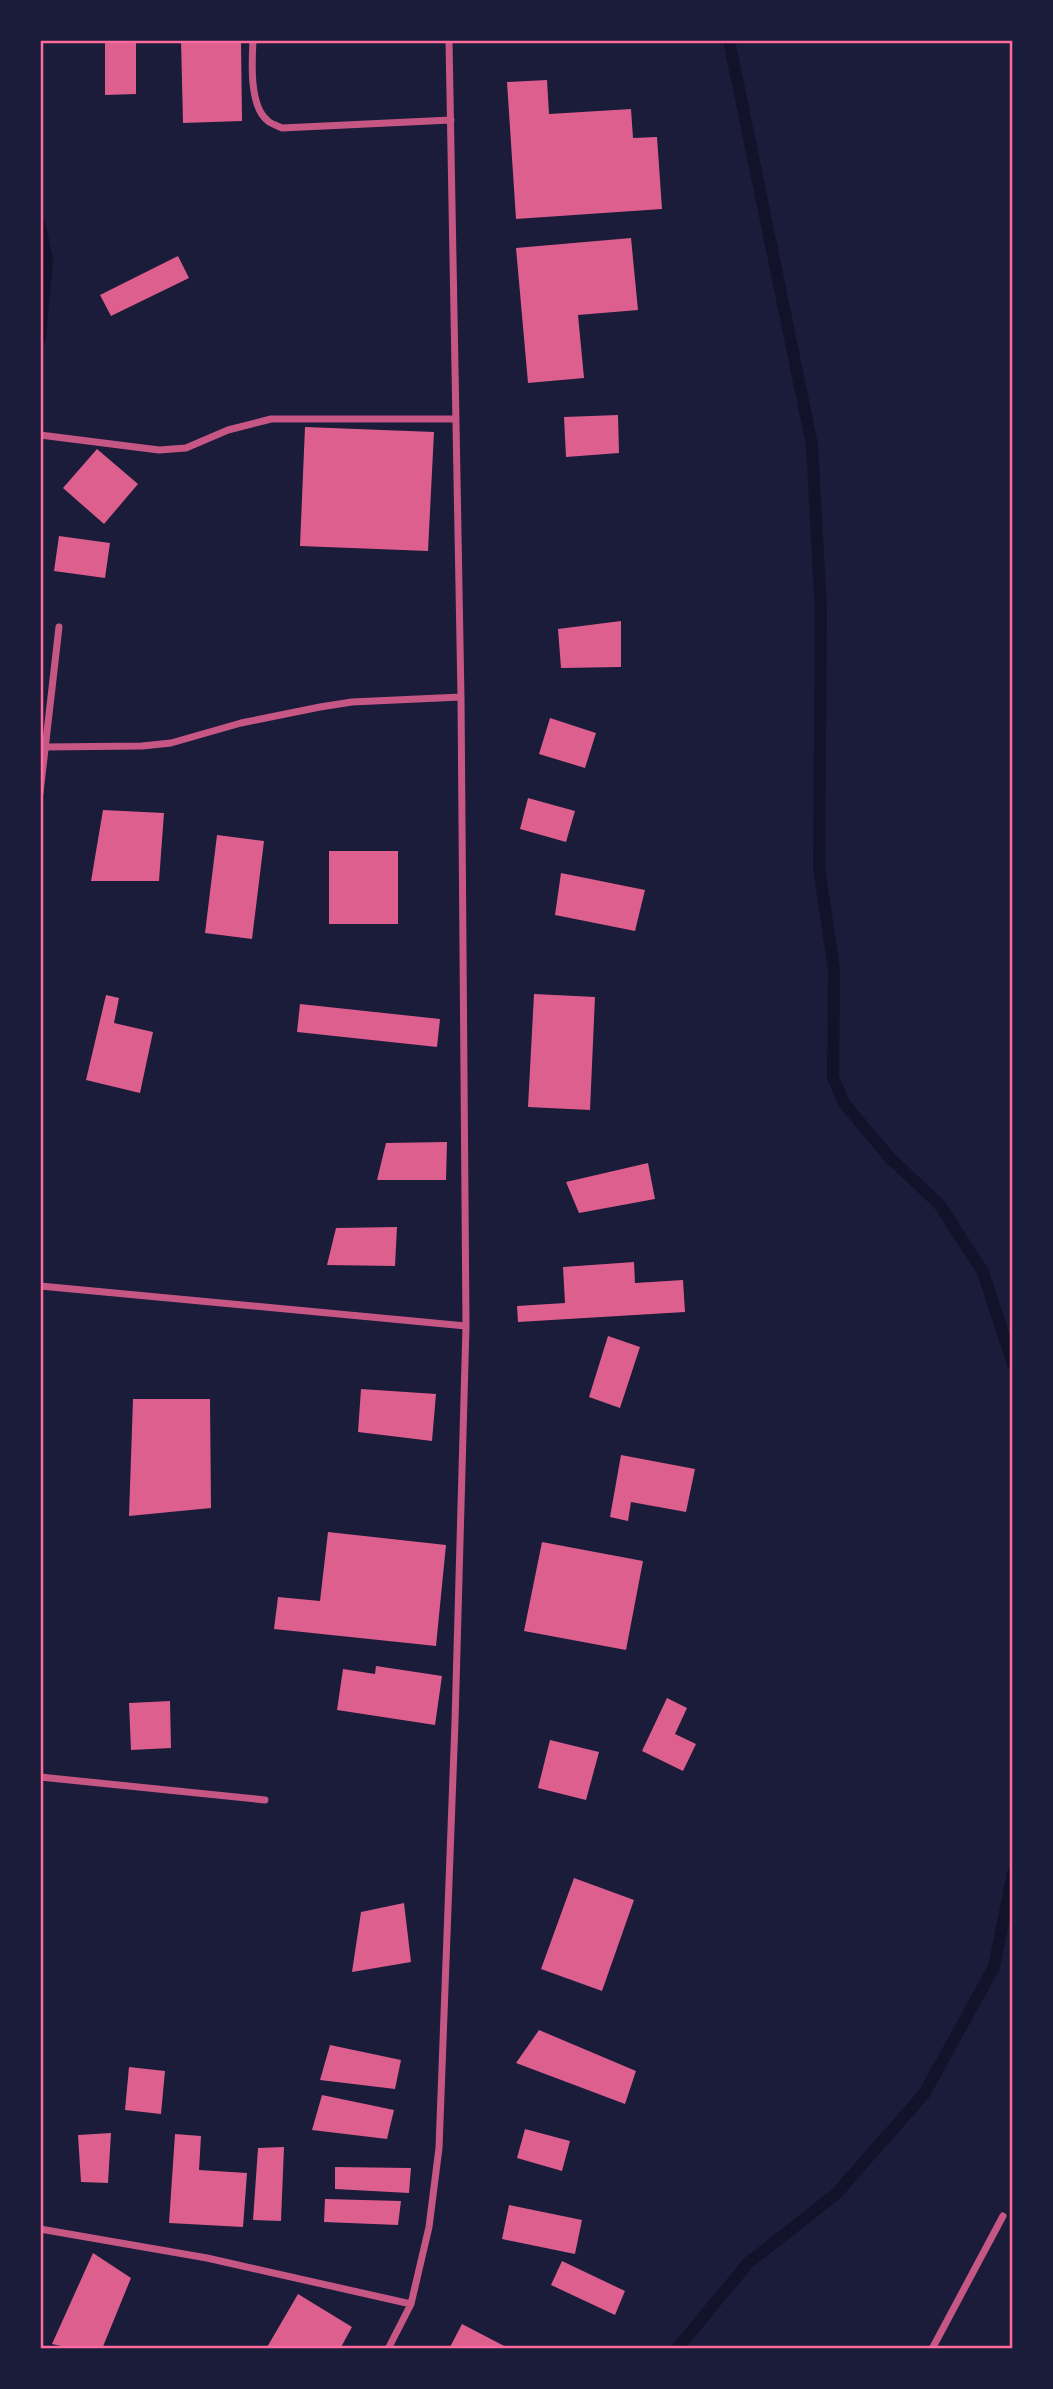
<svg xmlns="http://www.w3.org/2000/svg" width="1053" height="2389" viewBox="0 0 1053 2389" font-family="'Work Sans',sans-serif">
	<rect width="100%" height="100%" fill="#1b1b3a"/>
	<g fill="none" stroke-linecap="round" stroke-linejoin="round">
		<path stroke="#12122b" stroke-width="12" d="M729 40 812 445 821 611 819 868 834 969 833 1077 844 1103 890 1158 939 1204 983 1272 1013 1364
			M40 225 47 260 40 338
			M677 2349 748 2263 835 2195 924 2094 994 1967 1013 1873"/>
	</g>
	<path fill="#dd5f8e" d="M105 40H136V94L105 95Z
		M181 40H241L242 121 183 123Z
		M547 80 549 114 631 109 633 138 657 137 662 209 516 219 507 82Z
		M631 238 638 310 578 315 584 378 528 383 516 248Z
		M178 256 189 278 111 316 100 295Z
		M618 415 619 453 566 457 564 417Z
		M305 427 434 432 428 551 300 546Z
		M97 449 138 484 104 524 63 488Z
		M59 536 110 543 105 578 54 571Z
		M621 621V667L561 668 558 629Z
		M550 718 596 733 585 768 539 754Z
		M528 798 575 811 566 842 520 829Z
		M103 810 164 813 159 881H91Z
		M217 835 264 841 252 939 205 933Z
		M329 851H398V924H329Z
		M561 873 645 890 635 931 555 915Z
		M534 994 595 997 590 1110 528 1107Z
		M106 995 119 998 114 1023 153 1032 140 1093 86 1080Z
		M300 1004 440 1019 437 1047 297 1032Z
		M447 1142 446 1180H377L386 1143Z
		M648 1163 655 1199 579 1213 566 1182Z
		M397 1227 395 1266 327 1265 336 1228Z
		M634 1262 635 1283 683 1280 685 1312 518 1322 517 1306 565 1303 563 1267Z
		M608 1336 640 1347 620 1408 589 1397Z
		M361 1389 436 1394 432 1441 358 1432Z
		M133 1399H210L211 1508 129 1516Z
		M621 1455 695 1469 686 1512 631 1502 628 1521 610 1517Z
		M328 1532 446 1545 436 1646 274 1629 278 1597 320 1601Z
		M542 1542 643 1561 626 1650 524 1631Z
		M376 1666 442 1676 435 1725 337 1710 343 1669 375 1674Z
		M667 1698 687 1708 675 1734 696 1744 683 1771 642 1751Z
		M170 1701 171 1748 131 1750 129 1703Z
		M550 1740 599 1752 586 1800 538 1788Z
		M574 1878 634 1900 602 1991 541 1969Z
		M404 1903 411 1962 352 1972 361 1912Z
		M539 2030 636 2071 625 2104 516 2063Z
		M330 2045 401 2060 395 2089 320 2080Z
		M129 2067 165 2071 161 2114 125 2110Z
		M322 2095 394 2110 387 2139 312 2130Z
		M525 2129 570 2141 562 2171 517 2158Z
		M111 2133 108 2183 81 2182 78 2135Z
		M175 2134 201 2136 199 2170 247 2173 243 2227 169 2223Z
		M284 2147 281 2221 253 2220 258 2148Z
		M335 2167 411 2168 409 2193 335 2189Z
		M325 2199 401 2201 398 2225 324 2222Z
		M509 2205 582 2220 575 2254 502 2239Z
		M93 2253 131 2278 102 2349H74L52 2344Z
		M562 2261 625 2291 615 2315 551 2285Z
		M298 2294 352 2327 340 2349H266Z
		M462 2324 510 2349H449Z"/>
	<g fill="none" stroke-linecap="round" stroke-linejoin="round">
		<path stroke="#c65784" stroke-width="7" d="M253 40C252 61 249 105 267 120 270 124 277 125 282 128L451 120
			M40 435 159 450 186 448 228 430 271 419H456
			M45 747 142 746 171 743 241 723 320 707 352 702 461 697
			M40 793 59 627
			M40 1286 466 1326
			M40 1777 265 1800
			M40 2229 207 2258 411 2304
			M388 2349 411 2304 429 2227 439 2148 455 1722 466 1326 461 697 449 40
			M932 2349 1003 2216"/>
	</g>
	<rect width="1053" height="2389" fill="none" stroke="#1b1b3a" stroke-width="84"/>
	<rect x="42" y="42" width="969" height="2305" fill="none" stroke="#ff6b9d" stroke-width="2.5"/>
</svg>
